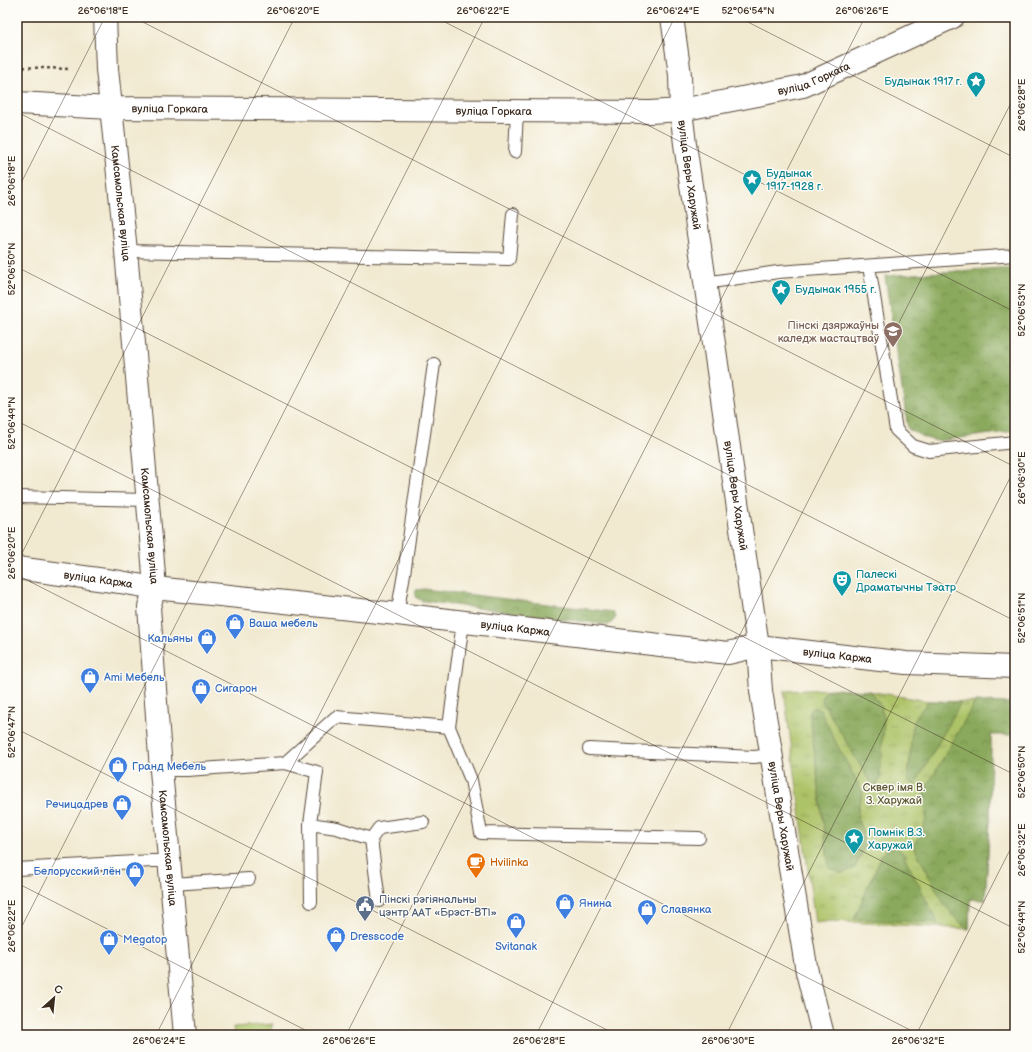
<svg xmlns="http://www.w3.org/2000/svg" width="1032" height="1052" viewBox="0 0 1032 1052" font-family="'Balsamiq Sans',sans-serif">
	<defs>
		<pattern id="grass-tufts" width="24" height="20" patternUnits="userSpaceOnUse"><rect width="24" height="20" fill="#adc368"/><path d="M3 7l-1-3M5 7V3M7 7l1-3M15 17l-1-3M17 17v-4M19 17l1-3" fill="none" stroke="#8e9f55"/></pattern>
		<pattern id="forest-crowns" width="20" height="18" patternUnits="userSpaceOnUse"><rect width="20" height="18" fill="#8aa95c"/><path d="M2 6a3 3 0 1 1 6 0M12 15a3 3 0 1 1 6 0" fill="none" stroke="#728a4b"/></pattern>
	</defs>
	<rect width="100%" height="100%" fill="#fdfcf7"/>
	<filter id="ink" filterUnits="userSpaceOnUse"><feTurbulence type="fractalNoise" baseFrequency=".025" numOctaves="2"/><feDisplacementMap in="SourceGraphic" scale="8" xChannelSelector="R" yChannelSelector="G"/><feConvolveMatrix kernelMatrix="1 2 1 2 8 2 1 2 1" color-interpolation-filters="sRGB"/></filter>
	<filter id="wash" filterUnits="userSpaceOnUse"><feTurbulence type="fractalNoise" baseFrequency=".012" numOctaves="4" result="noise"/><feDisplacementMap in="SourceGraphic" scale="16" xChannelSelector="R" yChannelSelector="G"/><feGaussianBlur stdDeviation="0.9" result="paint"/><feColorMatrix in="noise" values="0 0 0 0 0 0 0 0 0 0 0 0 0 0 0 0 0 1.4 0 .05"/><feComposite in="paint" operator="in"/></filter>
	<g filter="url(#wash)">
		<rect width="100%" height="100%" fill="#f1e9d0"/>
		<path fill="url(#grass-tufts)" stroke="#747643" d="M833 689 868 691 928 701 993 703 991 735 990 820 985 900 970 899 969 929 831 921 815 923 784 691Z
			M273 1024 269 1035H234L233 1027Z"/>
		<path fill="url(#forest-crowns)" stroke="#626a3d" d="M1015 267V431L937 441 925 438 908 429 885 276Z
			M424 589 613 612 616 618 609 625 423 601 415 597 416 590Z
			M833 689 868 691 872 693 880 705 884 718 880 779 877 785H872L870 782 822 701C821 693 826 691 833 689Z
			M928 701 961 702 915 785 908 781 912 728 916 717Z
			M975 702 1015 703V735H991L990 820 985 900 970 899 969 929 958 921 944 904 913 845 921 834 926 819V811L923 801 924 792Z
			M814 707 821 711 833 737 863 793 859 804 857 818 862 830 864 848 855 868 842 873 829 868 810 717V711Z
			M896 847 902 852 938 923 854 919 882 855 888 848Z"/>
	</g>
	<g filter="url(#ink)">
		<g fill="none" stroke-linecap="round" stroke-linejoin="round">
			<defs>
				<path id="service" d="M515 152 517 111
					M126 251 509 259 513 214
					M869 266 896 430 913 446 929 451 1015 442
					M705 283 778 272 1015 255
					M17 497 148 500
					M397 614 404 574 434 364
					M463 622 449 727 471 780 481 833 699 838
					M589 749 754 757 772 755
					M285 763 317 772 310 824 311 902
					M161 770H187L285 763 336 717 449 727
					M310 824 337 828 371 839 379 901
					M371 839 379 828 423 822
					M17 869 152 861H170
					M172 884 249 879"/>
				<g id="minor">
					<path id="s1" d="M105 17 107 69 126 251 152 550 155 588 149 607 161 770 185 1035"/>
					<path id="s2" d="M672 17 680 75 681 110 685 144 758 646 761 691 807 972 823 1035"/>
					<path id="s3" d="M17 568 120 582 155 588 397 614 728 653 758 646 906 663 1015 667"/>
				</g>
				<g id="primary">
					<path id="s4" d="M17 103 111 108 650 112 681 110 803 86 953 17"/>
				</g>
			</defs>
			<use href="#service" stroke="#564739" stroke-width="14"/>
			<use href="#minor" stroke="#564739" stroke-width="24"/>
			<use href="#primary" stroke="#564739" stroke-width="24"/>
			<path stroke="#564739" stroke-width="2.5" stroke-dasharray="3 3" stroke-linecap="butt" d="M17 67 70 69"/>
			<use href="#service" stroke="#fff" stroke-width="12"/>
			<use href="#minor" stroke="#fff" stroke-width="22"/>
			<use href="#primary" stroke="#fff" stroke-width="22"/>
		</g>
	</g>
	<path fill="none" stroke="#3b2a1e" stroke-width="1" stroke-opacity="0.45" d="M133 17 1015 467M435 17 1015 312M738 17 1015 158M17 112 1015 621M17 191 105 17M17 267 1015 775M17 421 1015 929M17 563 295 17M17 575 920 1035M17 729 617 1035M17 883 315 1035M17 936 485 17M156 1035 675 17M346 1035 865 17M536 1035 1015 95M726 1035 1015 468M916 1035 1015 840"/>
	<defs>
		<symbol id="sight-pin" viewBox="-11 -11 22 30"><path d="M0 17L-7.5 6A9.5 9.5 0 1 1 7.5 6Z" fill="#0f9aa8" stroke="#fdfcf7"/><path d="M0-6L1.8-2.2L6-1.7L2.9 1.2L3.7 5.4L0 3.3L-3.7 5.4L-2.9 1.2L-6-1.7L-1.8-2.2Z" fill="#fff"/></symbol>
		<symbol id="university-pin" viewBox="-11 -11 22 30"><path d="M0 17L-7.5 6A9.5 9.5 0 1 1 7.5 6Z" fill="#8d6e63" stroke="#fdfcf7"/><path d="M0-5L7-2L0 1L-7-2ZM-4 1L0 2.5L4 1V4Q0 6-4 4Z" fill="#fff"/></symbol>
		<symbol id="theatre-pin" viewBox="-11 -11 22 30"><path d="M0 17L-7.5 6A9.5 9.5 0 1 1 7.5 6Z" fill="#0f9aa8" stroke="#fdfcf7"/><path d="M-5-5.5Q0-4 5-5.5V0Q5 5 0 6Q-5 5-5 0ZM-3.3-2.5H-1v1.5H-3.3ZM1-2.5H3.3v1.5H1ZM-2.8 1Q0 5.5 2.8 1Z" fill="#fff"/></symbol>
		<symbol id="shop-pin" viewBox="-11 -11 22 30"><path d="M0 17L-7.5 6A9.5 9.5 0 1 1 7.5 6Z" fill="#3f7fe0" stroke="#fdfcf7"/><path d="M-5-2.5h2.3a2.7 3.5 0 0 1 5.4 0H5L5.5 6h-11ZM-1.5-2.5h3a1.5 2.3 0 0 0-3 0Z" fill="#fff"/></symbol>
		<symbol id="cafe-pin" viewBox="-11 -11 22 30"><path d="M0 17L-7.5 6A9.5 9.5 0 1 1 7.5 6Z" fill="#e8710a" stroke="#fdfcf7"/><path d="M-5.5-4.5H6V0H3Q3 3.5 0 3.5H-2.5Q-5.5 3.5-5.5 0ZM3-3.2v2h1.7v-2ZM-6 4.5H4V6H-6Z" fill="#fff"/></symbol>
		<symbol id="civic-pin" viewBox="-11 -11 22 30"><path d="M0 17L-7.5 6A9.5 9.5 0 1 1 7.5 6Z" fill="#5c6f8a" stroke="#fdfcf7"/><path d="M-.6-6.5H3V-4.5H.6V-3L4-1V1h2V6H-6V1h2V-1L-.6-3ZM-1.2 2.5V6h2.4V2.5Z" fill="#fff"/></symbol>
	</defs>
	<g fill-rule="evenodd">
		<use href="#sight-pin" x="965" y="70" width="22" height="30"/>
		<use href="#sight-pin" x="741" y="168" width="22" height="30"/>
		<use href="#sight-pin" x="770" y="278" width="22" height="30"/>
		<use href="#university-pin" x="882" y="320" width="22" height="30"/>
		<use href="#theatre-pin" x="831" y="569" width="22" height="30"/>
		<use href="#shop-pin" x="224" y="612" width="22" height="30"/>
		<use href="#shop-pin" x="196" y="627" width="22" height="30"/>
		<use href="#shop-pin" x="79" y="666" width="22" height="30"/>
		<use href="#shop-pin" x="190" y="677" width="22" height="30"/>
		<use href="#shop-pin" x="107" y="755" width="22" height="30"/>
		<use href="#shop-pin" x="111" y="793" width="22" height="30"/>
		<use href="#sight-pin" x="843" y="827" width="22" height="30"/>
		<use href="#cafe-pin" x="465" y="851" width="22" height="30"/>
		<use href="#shop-pin" x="124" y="860" width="22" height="30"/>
		<use href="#shop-pin" x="554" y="892" width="22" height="30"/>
		<use href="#civic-pin" x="354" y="894" width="22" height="30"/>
		<use href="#shop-pin" x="636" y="898" width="22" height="30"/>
		<use href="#shop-pin" x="505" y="911" width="22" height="30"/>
		<use href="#shop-pin" x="325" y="925" width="22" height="30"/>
		<use href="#shop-pin" x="98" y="928" width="22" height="30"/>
	</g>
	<g text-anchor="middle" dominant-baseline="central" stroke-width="3" stroke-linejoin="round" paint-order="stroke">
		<g font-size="11" fill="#3b2a1e" stroke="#fdfcf7">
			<text stroke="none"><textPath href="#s4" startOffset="801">вуліца Горкага</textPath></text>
			<text stroke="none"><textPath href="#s4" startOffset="153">вуліца Горкага</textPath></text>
			<text stroke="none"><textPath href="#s4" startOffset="477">вуліца Горкага</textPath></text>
			<text stroke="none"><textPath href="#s2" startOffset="159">вуліца Веры Харужай</textPath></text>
			<text stroke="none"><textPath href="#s1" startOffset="187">Камсамольская вуліца</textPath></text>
			<text stroke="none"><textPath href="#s2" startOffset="483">вуліца Веры Харужай</textPath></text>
			<text stroke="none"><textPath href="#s1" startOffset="511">Камсамольская вуліца</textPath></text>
			<text stroke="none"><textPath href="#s3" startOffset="82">вуліца Каржа</textPath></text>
			<text stroke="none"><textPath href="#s3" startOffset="502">вуліца Каржа</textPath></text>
			<text stroke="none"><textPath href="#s3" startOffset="827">вуліца Каржа</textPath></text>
			<text stroke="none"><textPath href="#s2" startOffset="807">вуліца Веры Харужай</textPath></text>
			<text stroke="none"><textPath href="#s1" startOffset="835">Камсамольская вуліца</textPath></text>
		</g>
		<g font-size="11" fill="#0d838f" stroke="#fdfcf7" text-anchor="start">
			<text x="962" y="81" text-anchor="end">Будынак 1917 г.</text>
			<text x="766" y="173">Будынак<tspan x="766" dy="13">1917-1928 г.</tspan></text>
			<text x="795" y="289">Будынак 1955 г.</text>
			<text x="856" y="574">Палескі<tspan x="856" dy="13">Драматычны Тэатр</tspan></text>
			<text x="868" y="832">Помнік В.З.<tspan x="868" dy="13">Харужай</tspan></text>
		</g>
		<g font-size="11" fill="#785e54" stroke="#fdfcf7" text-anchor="end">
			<text x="879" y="325">Пінскі дзяржаўны<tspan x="879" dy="13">каледж мастацтваў</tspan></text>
		</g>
		<g font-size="11" fill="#366cbe" stroke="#fdfcf7" text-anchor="start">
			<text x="249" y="623">Ваша мебель</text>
			<text x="193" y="638" text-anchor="end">Кальяны</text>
			<text x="104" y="677">Ami Мебель</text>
			<text x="215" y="688">Сигарон</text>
			<text x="132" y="766">Гранд Мебель</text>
			<text x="108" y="804" text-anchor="end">Речицадрев</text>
			<text x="121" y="871" text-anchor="end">Белорусский лён</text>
			<text x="579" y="903">Янина</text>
			<text x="661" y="909">Славянка</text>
			<text x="350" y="936">Dresscode</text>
			<text x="123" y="939">Megatop</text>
			<text x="516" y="946" text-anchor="middle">Svitanak</text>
		</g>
		<g font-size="11" fill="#5d5834" stroke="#fdfcf7">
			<text x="894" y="787">Сквер імя В.<tspan x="894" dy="13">З. Харужай</tspan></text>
		</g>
		<g font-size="11" fill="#c56008" stroke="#fdfcf7" text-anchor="start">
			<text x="490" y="862">Hvilinka</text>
		</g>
		<g font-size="11" fill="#4e5e75" stroke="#fdfcf7" text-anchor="start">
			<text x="379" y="899">Пінскі рэгіянальны<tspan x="379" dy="13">цэнтр ААТ «Брэст-ВТІ»</tspan></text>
		</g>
	</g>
	<rect width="1032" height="1052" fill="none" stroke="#fdfcf7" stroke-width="44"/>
	<g transform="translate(54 998) rotate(27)" stroke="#fdfcf7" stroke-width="3" paint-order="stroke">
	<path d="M0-3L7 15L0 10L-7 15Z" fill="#3b2a1e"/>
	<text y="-6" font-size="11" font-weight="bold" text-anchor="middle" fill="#3b2a1e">С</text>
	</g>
	<rect x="22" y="22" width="988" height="1008" fill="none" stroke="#3b2a1e" stroke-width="1.5"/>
	<g font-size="10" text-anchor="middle" fill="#3b2a1e">
		<text x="103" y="14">26°06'18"E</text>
		<text x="293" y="14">26°06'20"E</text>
		<text x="483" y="14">26°06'22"E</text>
		<text x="673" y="14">26°06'24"E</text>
		<text x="748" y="14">52°06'54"N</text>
		<text x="862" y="14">26°06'26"E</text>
		<text transform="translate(1021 105) rotate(-90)" y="4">26°06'28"E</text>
		<text transform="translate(11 181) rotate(-90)" y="4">26°06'18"E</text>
		<text transform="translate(11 269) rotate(-90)" y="4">52°06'50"N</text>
		<text transform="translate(1021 310) rotate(-90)" y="4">52°06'53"N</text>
		<text transform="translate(11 423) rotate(-90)" y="4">52°06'49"N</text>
		<text transform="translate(1021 478) rotate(-90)" y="4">26°06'30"E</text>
		<text transform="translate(11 553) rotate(-90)" y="4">26°06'20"E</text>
		<text transform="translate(1021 618) rotate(-90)" y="4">52°06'51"N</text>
		<text transform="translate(11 732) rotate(-90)" y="4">52°06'47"N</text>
		<text transform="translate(1021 772) rotate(-90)" y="4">52°06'50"N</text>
		<text transform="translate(1021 850) rotate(-90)" y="4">26°06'32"E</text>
		<text transform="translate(11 926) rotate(-90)" y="4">26°06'22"E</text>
		<text transform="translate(1021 927) rotate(-90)" y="4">52°06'49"N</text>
		<text x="159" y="1044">26°06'24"E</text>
		<text x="349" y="1044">26°06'26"E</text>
		<text x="539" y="1044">26°06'28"E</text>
		<text x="728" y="1044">26°06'30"E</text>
		<text x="918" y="1044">26°06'32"E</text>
	</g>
</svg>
